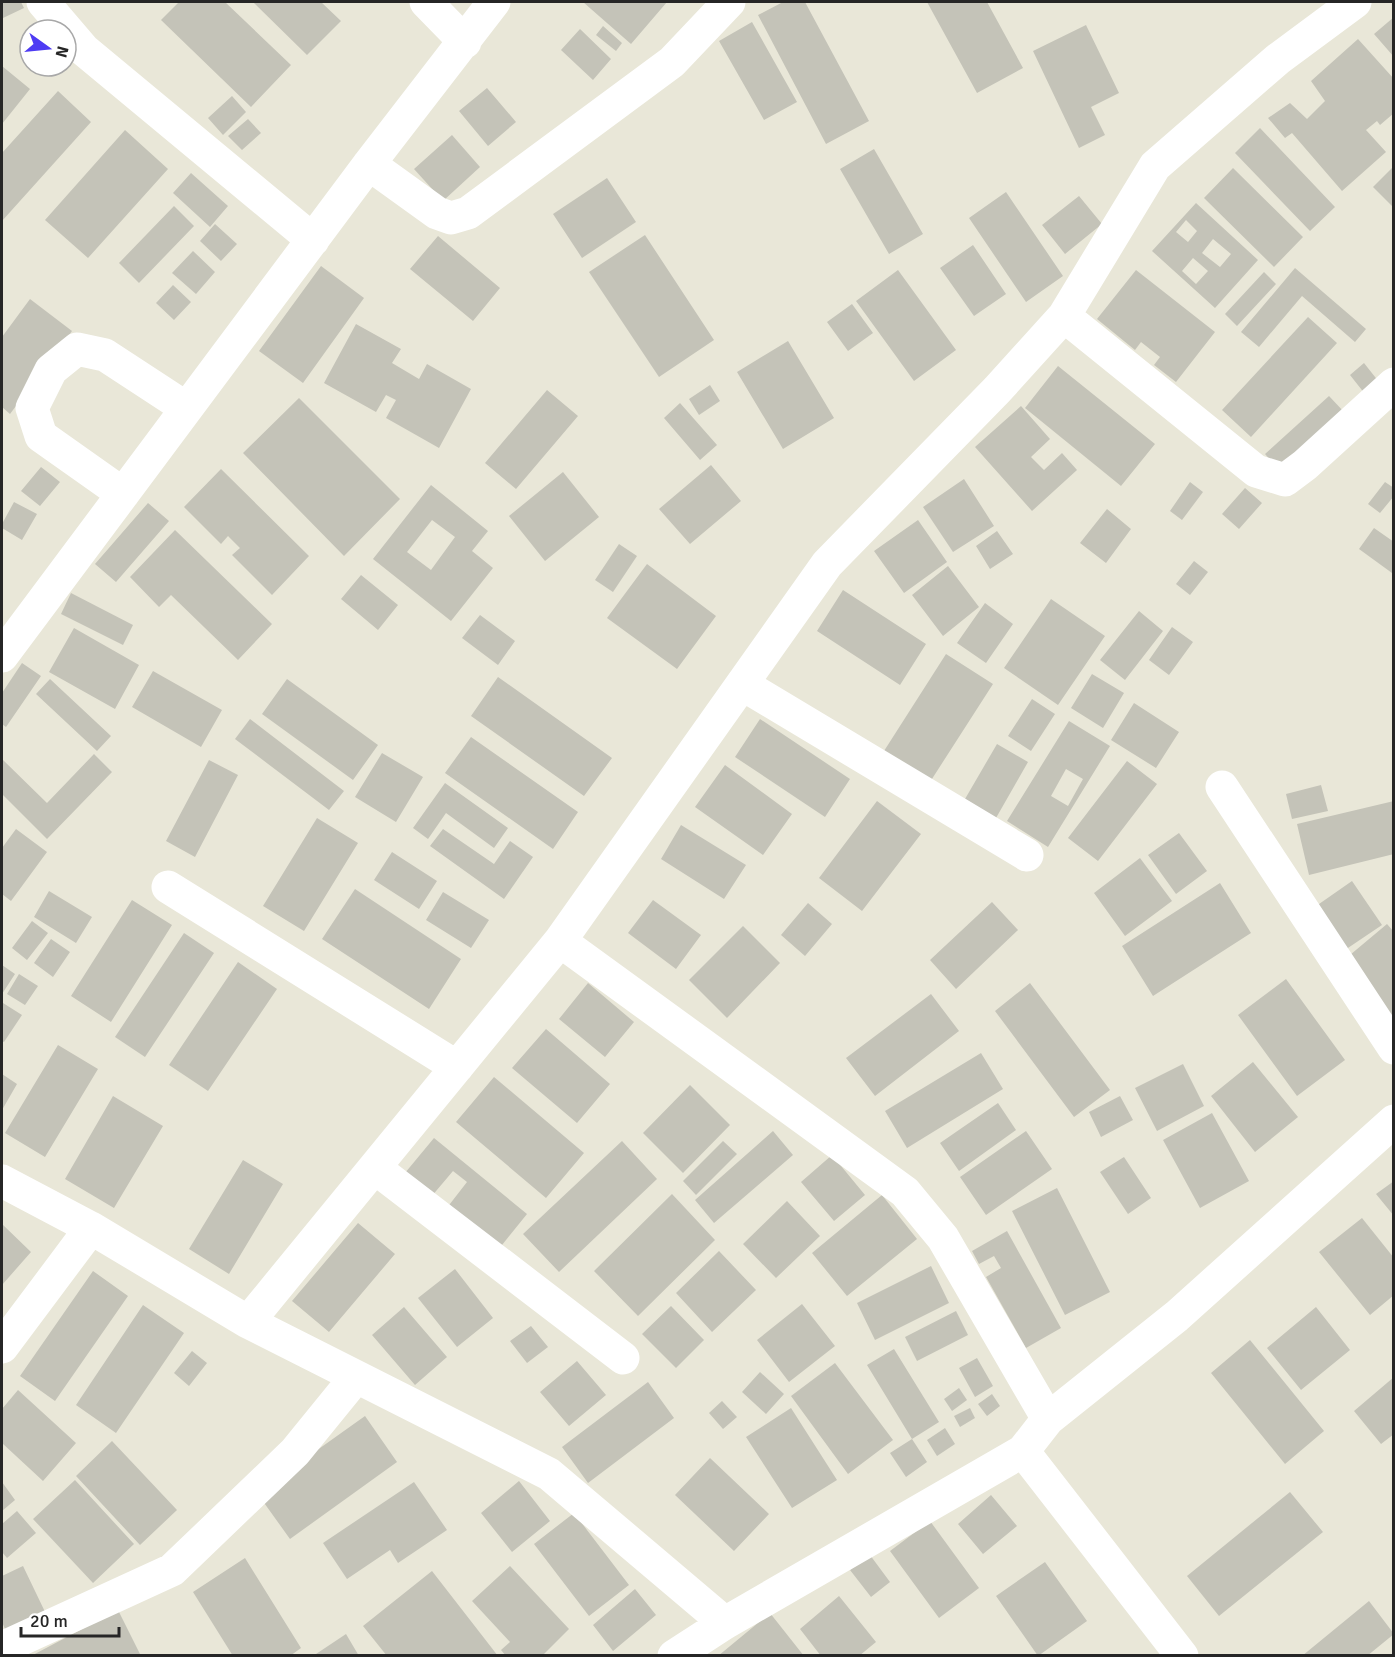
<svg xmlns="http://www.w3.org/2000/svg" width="1395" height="1657" viewBox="0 0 1395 1657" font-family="Signika,sans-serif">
	<rect width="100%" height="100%" fill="#e9e7d8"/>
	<path fill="#c4c3b8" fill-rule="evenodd" d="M2 2H21L24 8 3 18Z
		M179 2H225L291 65 251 107 161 20Z
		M253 2H321L341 21 307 55Z
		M583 2H667L631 44Z
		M783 2H805L869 121 826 144 758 15Z
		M927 2H987L1023 68 977 93Z
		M1394 17V57L1374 34Z
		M752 22 797 102 764 120 719 41Z
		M1086 25 1119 93 1091 107 1105 135 1079 148 1033 51Z
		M603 26 622 43 616 51 596 35Z
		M580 29 611 59 593 80 561 50Z
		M1358 39 1394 79V113L1380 125 1377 121 1366 130 1386 152 1342 191 1292 133 1285 138 1268 118 1290 103 1307 119 1325 101 1311 81Z
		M2 66 30 89 2 124Z
		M487 88 516 122 488 146 459 111Z
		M58 91 91 122 2 221V153Z
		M232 96 246 112 223 135 208 118Z
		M248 119 261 133 242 150 228 136Z
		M1260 128 1335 207 1310 231 1235 153Z
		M125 130 168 169 88 258 45 220Z
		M452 135 480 167 443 201 414 169Z
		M874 149 923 234 889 254 840 169Z
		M1394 166V208L1373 187Z
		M1233 168 1303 237 1274 267 1204 198Z
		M191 173 228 206 210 227 173 193Z
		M607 178 636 222 582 258 553 214Z
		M1006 192 1063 276 1026 302 969 218Z
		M1079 196 1102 224 1065 254 1042 225Z
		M1196 203 1258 260 1215 308 1152 251ZM1186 220 1197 231 1188 242 1176 232ZM1213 239 1231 254 1220 267 1202 253ZM1193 258 1208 271 1196 284 1182 271Z
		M174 206 194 226 139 283 119 263Z
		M215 224 237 244 221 261 200 241Z
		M645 235 714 340 659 377 589 272Z
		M438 236 500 288 473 321 410 269Z
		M973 245 1006 294 974 316 940 268Z
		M193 251 215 272 196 294 172 273Z
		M321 266 364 298 303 383 259 351Z
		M1295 268 1366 329 1355 342 1302 296 1259 347 1241 332Z
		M898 270 956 350 914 381 856 301Z
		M1136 270 1215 332 1176 382 1154 365 1160 357 1141 342 1135 350 1097 319Z
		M1264 272 1276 284 1237 326 1225 314Z
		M173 285 191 302 174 320 156 303Z
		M30 299 72 331 10 414 2 407V337Z
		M852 304 873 333 848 351 827 322Z
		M1308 317 1337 343 1251 437 1222 410Z
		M356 324 401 349 392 363 419 379 427 364 471 389 439 448 386 418 396 400 386 395 376 412 324 383Z
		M788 341 834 418 783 449 737 372Z
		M1364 363 1379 382 1365 394 1350 375Z
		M1058 366 1155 444 1121 486 1025 408Z
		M710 385 720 401 699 415 689 399Z
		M547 390 578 416 516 489 485 463Z
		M1329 396 1345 413 1281 472 1265 454Z
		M299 398 400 499 344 556 243 453Z
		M680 403 717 445 700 460 664 418Z
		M1021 406 1050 439 1031 457 1044 470 1062 453 1077 470 1032 511 975 447Z
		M711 465 741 501 690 544 659 509Z
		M41 467 60 482 40 506 21 491Z
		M221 469 309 556 272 595 232 555 240 548 228 536 221 544 184 507Z
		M563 472 599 517 545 561 509 516Z
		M964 479 994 526 953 552 923 507Z
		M1190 482 1203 492 1182 520 1170 511Z
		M1385 482 1394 488V496L1380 513 1368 504Z
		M431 485 488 531 472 551 493 568 451 621 373 559ZM432 520 455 537 431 570 407 552Z
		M1245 488 1262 503 1239 529 1222 514Z
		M14 502 37 514 22 540 2 528V524Z
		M148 503 169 521 116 582 95 564Z
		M1107 509 1131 529 1106 563 1080 543Z
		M918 520 947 562 904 593 874 551Z
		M1374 528 1394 542 1392 573 1359 549Z
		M175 530 272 624 238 660 171 595 159 607 130 577Z
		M997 531 1013 554 990 569 976 546Z
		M619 544 637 556 613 592 595 580Z
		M1194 561 1208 572 1190 595 1176 584Z
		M647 564 716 616 677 669 607 618Z
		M948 566 979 607 943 636 912 595Z
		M361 575 398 605 378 630 341 599Z
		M843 590 926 644 900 685 817 631Z
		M71 593 133 625 123 645 61 614Z
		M1051 599 1105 636 1058 705 1004 668Z
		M985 603 1013 624 986 663 957 643Z
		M1139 611 1163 631 1125 680 1100 660Z
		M480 615 515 641 498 665 462 638Z
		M1172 627 1193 642 1169 675 1149 660Z
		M74 628 139 665 115 709 49 672Z
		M946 654 993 684 930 782 884 751Z
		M22 663 41 676 6 727 2 724V693Z
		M153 671 222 710 201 747 132 707Z
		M1092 674 1124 693 1103 728 1071 708Z
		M498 677 612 758 584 796 471 716Z
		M50 679 111 736 97 751 36 694Z
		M287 679 378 745 353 780 262 714Z
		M1032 699 1055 714 1031 751 1008 736Z
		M1134 703 1179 732 1156 768 1111 740Z
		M250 719 344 791 329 810 235 739Z
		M760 719 850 779 825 817 735 757Z
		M1069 721 1110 746 1048 847 1007 821ZM1066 769 1083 779 1068 806 1051 796Z
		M471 737 578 812 553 849 445 773Z
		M997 744 1028 762 996 818 965 799Z
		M382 753 423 777 396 822 355 797Z
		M94 754 112 772 47 839 2 794V759L47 803Z
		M209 760 238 775 195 857 166 841Z
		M1127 761 1157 784 1098 861 1068 838Z
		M725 765 792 814 763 855 695 807Z
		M445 783 508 828 494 848 446 813 428 839 413 828Z
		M1321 785 1328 811 1292 819 1286 794Z
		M877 801 921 834 862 911 819 878Z
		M1394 801V854L1309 875 1297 824Z
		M317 818 358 843 304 931 263 906Z
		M681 825 746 865 724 899 661 859Z
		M16 829 47 852 11 901 2 894V848Z
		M443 829 494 864 510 841 533 857 504 899 430 846Z
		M1179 833 1207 871 1176 894 1148 855Z
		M392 852 437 881 419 909 374 880Z
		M1140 858 1172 901 1125 936 1094 893Z
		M1352 881 1382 925 1339 954 1309 911Z
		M1220 883 1251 933 1153 996 1122 946Z
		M355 889 461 959 429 1009 322 939Z
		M49 891 92 917 76 943 34 917Z
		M443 892 489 920 471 948 426 920Z
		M132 900 172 925 111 1022 71 996Z
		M653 900 701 935 676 969 628 933Z
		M992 902 1018 930 956 989 930 960Z
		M808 903 832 924 805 956 781 935Z
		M32 921 48 933 27 960 12 948Z
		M1387 924 1394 932V1022L1344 960Z
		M743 926 780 963 727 1018 689 980Z
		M184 933 214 953 145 1057 115 1037Z
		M51 939 70 952 53 977 34 963Z
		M238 962 277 989 208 1091 169 1065Z
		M2 965 15 974 2 994Z
		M19 974 38 986 25 1005 7 994Z
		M1286 979 1345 1060 1297 1096 1238 1015Z
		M588 983 634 1022 605 1057 559 1019Z
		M1030 983 1110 1090 1074 1117 995 1011Z
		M931 994 959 1031 875 1096 846 1058Z
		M3 1003 22 1015 4 1042 2 1041Z
		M546 1029 610 1084 577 1123 512 1068Z
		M58 1045 98 1069 45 1157 5 1133Z
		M981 1053 1003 1089 907 1148 885 1111Z
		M1253 1062 1298 1117 1255 1152 1211 1096Z
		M1183 1064 1204 1106 1157 1131 1135 1088Z
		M2 1074 17 1084 2 1110Z
		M494 1077 584 1153 546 1198 456 1122Z
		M690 1085 730 1125 683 1173 643 1133Z
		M113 1096 163 1126 114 1208 65 1179Z
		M1120 1096 1133 1120 1101 1137 1089 1112Z
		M998 1103 1016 1130 959 1171 940 1143Z
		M1212 1113 1249 1181 1200 1208 1163 1140Z
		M773 1131 793 1155 714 1223 695 1200Z
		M1026 1131 1052 1169 986 1215 960 1177Z
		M434 1138 527 1214 494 1255 400 1179ZM453 1171 467 1182 446 1209 431 1197Z
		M622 1141 657 1179 559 1272 523 1234Z
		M723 1141 737 1154 696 1195 683 1181Z
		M832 1155 865 1195 834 1221 801 1182Z
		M1124 1157 1151 1198 1128 1214 1100 1172Z
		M243 1160 283 1184 229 1274 189 1249Z
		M1394 1181V1216L1376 1194Z
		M1057 1188 1110 1292 1065 1315 1012 1211Z
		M672 1194 715 1240 638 1316 594 1271Z
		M882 1195 917 1239 847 1296 812 1253Z
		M787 1201 820 1236 776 1278 743 1244Z
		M1362 1218 1394 1258V1295L1370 1315 1319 1252Z
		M358 1223 395 1254 329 1332 292 1301Z
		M2 1224 31 1252 2 1285Z
		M1007 1231 1061 1328 1026 1348 986 1277 1001 1268 994 1256 979 1264 972 1251Z
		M719 1251 756 1290 712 1332 676 1293Z
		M931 1266 949 1303 875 1340 857 1303Z
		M455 1269 493 1318 457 1347 418 1298Z
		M93 1271 128 1296 55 1401 20 1376Z
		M802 1304 835 1346 789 1382 757 1340Z
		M143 1305 184 1333 116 1433 76 1405Z
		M671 1306 704 1340 676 1368 642 1334Z
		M404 1307 447 1357 415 1385 372 1335Z
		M1316 1307 1350 1350 1301 1390 1267 1348Z
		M956 1311 968 1335 917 1361 905 1337Z
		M531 1326 548 1347 527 1363 510 1341Z
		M1250 1340 1324 1431 1285 1464 1211 1373Z
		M894 1349 939 1422 912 1439 867 1365Z
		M192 1351 207 1363 189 1386 174 1373Z
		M977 1358 993 1386 975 1397 959 1368Z
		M577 1361 606 1395 569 1426 540 1392Z
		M835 1363 893 1440 848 1474 791 1396Z
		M760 1372 784 1394 766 1414 742 1392Z
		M1394 1377V1434L1381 1444 1354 1411Z
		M648 1382 674 1418 588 1483 562 1447Z
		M959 1388 967 1400 952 1411 944 1399Z
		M18 1390 76 1443 43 1481 2 1443V1409Z
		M992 1394 1000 1406 987 1416 978 1404Z
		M722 1401 737 1417 723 1429 709 1413Z
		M791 1408 837 1480 792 1508 746 1437Z
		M970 1408 975 1418 960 1427 954 1416Z
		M365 1416 397 1462 290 1539 257 1493Z
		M945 1428 955 1444 937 1456 927 1440Z
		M912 1439 927 1462 906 1477 890 1453Z
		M112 1441 177 1510 140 1545 76 1476Z
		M710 1458 769 1514 734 1551 675 1495Z
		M75 1480 134 1544 93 1583 33 1519Z
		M519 1481 550 1521 512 1552 481 1513Z
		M2 1482 15 1500 2 1511Z
		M414 1482 447 1530 398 1563 390 1550 347 1579 323 1543Z
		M1290 1492 1323 1532 1219 1616 1187 1576Z
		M991 1495 1017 1526 983 1554 958 1524Z
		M17 1511 36 1533 7 1558 2 1552V1524Z
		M574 1513 629 1585 589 1616 534 1544Z
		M930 1521 979 1588 939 1618 890 1551Z
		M870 1555 890 1582 871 1597 850 1570Z
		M245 1558 301 1648 290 1656H233L193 1592Z
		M1045 1562 1087 1621 1038 1656 996 1596Z
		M23 1566 47 1616 8 1636 2 1622V1576Z
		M510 1566 569 1629 542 1656H506L501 1650 510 1642 472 1601Z
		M432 1571 498 1656H387L363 1626Z
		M635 1589 656 1615 613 1651 593 1625Z
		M839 1596 876 1642 859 1656H821L800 1629Z
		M1369 1601 1394 1634 1367 1656H1302Z
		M118 1610 141 1656H31Z
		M770 1613 804 1656H718Z
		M346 1634 359 1656H313Z"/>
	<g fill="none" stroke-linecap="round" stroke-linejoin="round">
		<path stroke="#fff" stroke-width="33" d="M43 2 84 50 313 240
			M426 2 465 42
			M369 164 437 213 451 218 468 213 672 62 729 2
			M1064 316 1256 471 1285 480 1305 465 1394 384
			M123 494 41 436 32 408 51 370 77 349 105 355 186 408
			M2 656 369 164 494 2
			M742 684 1027 855
			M1222 787 1394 1048
			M168 887 457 1067
			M560 941 905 1192 943 1238 1048 1419
			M375 1168 623 1358
			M2 1181 91 1228 248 1322 549 1474 725 1623
			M248 1322 560 941 827 564 997 390 1064 316 1155 166 1278 59 1355 2
			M2 1347 91 1228
			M1023 1451 1182 1656
			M2 1648 172 1570 295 1452 356 1377
			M674 1656 725 1623 1023 1451 1048 1419 1177 1316 1394 1121"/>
	</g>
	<rect width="1395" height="1657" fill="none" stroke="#262626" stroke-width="6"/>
	<g transform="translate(48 48) rotate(105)"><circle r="28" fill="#ffffff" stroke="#a8a8a8" stroke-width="1.5"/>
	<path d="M0-4.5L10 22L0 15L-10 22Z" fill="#4e3bf3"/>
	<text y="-9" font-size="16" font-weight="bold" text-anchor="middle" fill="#262626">N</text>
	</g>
	<path d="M21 1627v9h98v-9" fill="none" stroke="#262626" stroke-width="3"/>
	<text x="30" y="1627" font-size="18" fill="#262626" stroke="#ffffff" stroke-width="4.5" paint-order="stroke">20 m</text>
</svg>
